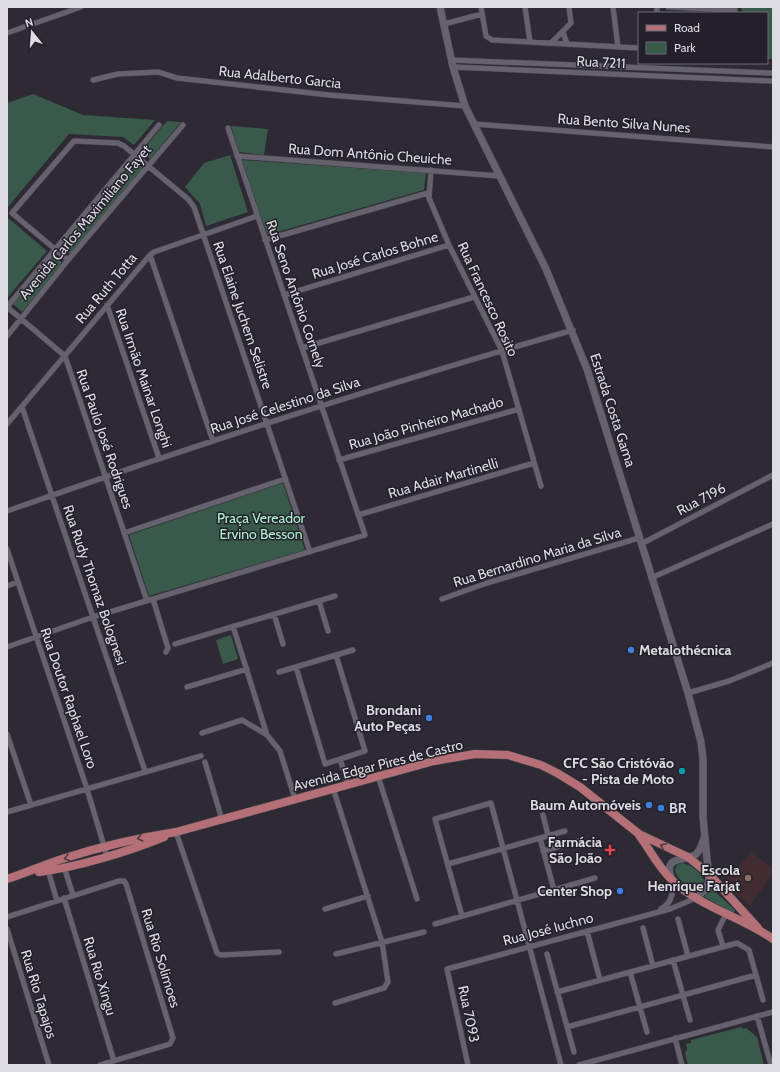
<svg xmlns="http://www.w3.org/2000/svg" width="780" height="1072" viewBox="0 0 780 1072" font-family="Cabin,sans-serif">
	<rect width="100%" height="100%" fill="#2d2a34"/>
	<path fill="#412d31" d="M752 852 773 869V873L750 906 722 883Z"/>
	<path fill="#39594a" d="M741 7H773V59H767V13H742Z
		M33 94 83 115 155 120 134 145 123 137 69 134 7 208V103Z
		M167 121 181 122 150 159 141 152Z
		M231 126 268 129 264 155 239 152Z
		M230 155 248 212 206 226 200 204 185 187 204 163Z
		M242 160 426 173 424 190 267 235Z
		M134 161 143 168 70 254 62 247Z
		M7 217 47 251 7 298Z
		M53 256 63 263 22 312 13 304Z
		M283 483 305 550 149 596 129 535Z
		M231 635 238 659 223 664 216 640Z
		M682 863C690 864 701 872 704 880L701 887C692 892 676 880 675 869L677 865Z
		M711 888 735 910 734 913 704 897Z
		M741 1027 743 1029 746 1028 757 1037 764 1065H688L685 1053 687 1050 686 1044 691 1043V1040Z"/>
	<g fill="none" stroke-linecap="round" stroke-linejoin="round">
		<defs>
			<path id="street" d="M481 7 486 36 492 40 639 48
				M525 7 530 42
				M613 7 618 47
				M657 7V13
				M668 7 735 10
				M444 24 482 14
				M563 32 567 44
				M7 33 81 7
				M551 43 571 23 569 7
				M451 60 771 73
				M453 67 771 81
				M93 80 118 74 158 72 177 78 329 95 465 106
				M474 124 773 147
				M237 156 500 176
				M431 170 429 198 449 245 502 351 541 486
				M265 240 428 193
				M150 255 213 441
				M68 260 12 213 74 141 118 143 124 146 188 199 194 207 310 552
				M284 295 449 245
				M107 305 159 458
				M7 307 65 356 147 601
				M7 307 159 125
				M7 336 68 260 183 125
				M302 348 474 297
				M22 407 145 771
				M7 424 150 255 154 252 257 216
				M339 460 519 409
				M7 511C194 445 382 385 573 330
				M358 515 534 463
				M124 533 285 479
				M641 544 773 475
				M7 549 87 789 107 856
				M651 578 773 524
				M7 586 18 582
				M153 599 168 648 166 652
				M442 599 487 583 639 538
				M319 601 328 631
				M274 614 283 644
				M233 626 267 735
				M175 644 335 596
				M7 647 93 617 365 535 228 128
				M296 667 325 764 365 751 336 655
				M279 672 353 650
				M187 687 247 669
				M688 693 729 681 773 663
				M202 733 242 720 267 735 280 751 295 799
				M7 734 31 805
				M340 759 348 784
				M205 762 222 820
				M378 776 417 899
				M333 788 382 942 388 982 384 988 335 1003
				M7 812 201 756
				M543 815 548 835
				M176 832 217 953 221 955 279 952
				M540 838 554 890
				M543 851 578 841
				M448 864 565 831
				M64 867 73 895
				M48 870 57 901
				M64 898 114 1061
				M325 909 368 896
				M661 909C672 903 674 893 672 881
				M462 916 435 819 491 803 561 1065
				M7 917 119 881H124L126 884 173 1038 170 1044 100 1065
				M678 919 688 956
				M435 924 595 878
				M643 928 653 966
				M7 929 49 1065
				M587 931 600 980
				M723 946 718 930 727 912
				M336 954 424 932
				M547 954 574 1052
				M673 960 690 1020
				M630 972 647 1032
				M557 992 737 943 749 950 763 1000
				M757 1016 771 1065
				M567 1027 756 975
				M675 1038 682 1065
				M468 1065 447 969 670 909 696 898
				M579 1065 773 1012"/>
			<path id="secondary" d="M440 7 453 67 465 106 546 269 587 369 688 693 701 742 703 759V817L709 880 707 888 696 898
				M672 880C661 855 686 861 695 855 700 852 702 844 704 838"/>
			<path id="primary" d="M639 835C650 850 658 867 672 880 698 906 742 917 773 939
				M39 872C78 867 127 852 164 837
				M7 879C26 873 43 865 62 859 99 847 137 838 176 832L434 761 475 754 508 755 541 765 557 773 580 787 639 834 688 857 709 874 758 928"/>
		</defs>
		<use href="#street" stroke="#49474f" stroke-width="6"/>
		<use href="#secondary" stroke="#49474f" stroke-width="8"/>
		<use href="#primary" stroke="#49474f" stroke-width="9"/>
		<use href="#street" stroke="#65626d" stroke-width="5"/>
		<use href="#secondary" stroke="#65626d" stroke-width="7"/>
		<use href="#primary" stroke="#b47076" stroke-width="8"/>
	</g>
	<defs><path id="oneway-chevron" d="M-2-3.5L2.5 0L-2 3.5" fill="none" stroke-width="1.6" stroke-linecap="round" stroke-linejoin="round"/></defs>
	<g stroke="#4e3841">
		<use href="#oneway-chevron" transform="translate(140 838) rotate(168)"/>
		<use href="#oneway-chevron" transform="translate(663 846) rotate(-155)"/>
		<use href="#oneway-chevron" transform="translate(67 858) rotate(164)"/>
	</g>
	<g fill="#3f7fe0" stroke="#23202a" stroke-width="1.5">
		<circle cx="631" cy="650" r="4"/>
		<circle cx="429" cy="718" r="4"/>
		<circle cx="649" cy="805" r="4"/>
		<circle cx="661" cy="808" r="4"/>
		<circle cx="620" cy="891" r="4"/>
	</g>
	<circle fill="#0f9aa8" stroke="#23202a" stroke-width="1.5" cx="682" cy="771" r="4"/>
	<path fill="#e0444e" stroke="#23202a" stroke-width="1.5" d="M608 844h4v4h4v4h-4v4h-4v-4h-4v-4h4z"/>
	<circle fill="#8d6e63" stroke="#23202a" stroke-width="1.5" cx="748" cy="878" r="4"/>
	<g text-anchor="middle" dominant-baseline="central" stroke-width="3" stroke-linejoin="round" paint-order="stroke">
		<g font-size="14" fill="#dddce2" stroke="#23202a">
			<text transform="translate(601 62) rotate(3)">Rua 7211</text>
			<text transform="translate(280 77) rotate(6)">Rua Adalberto Garcia</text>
			<text transform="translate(624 123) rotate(4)">Rua Bento Silva Nunes</text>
			<text transform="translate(370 154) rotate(4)">Rua Dom Antônio Cheuiche</text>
			<text transform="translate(85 222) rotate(-50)">Avenida Carlos Maximiliano Fayet</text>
			<text transform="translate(375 255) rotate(-17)">Rua José Carlos Bohne</text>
			<text transform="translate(106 288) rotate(-50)">Rua Ruth Totta</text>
			<text transform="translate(296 294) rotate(71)">Rua Seno Antônio Cornely</text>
			<text transform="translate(488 299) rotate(65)">Rua Francesco Rosito</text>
			<text transform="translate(243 315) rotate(71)">Rua Elaine Juchem Selistre</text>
			<text transform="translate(144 378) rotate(71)">Rua Irmão Mainar Longhi</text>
			<text transform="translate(285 405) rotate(-18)">Rua José Celestino da Silva</text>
			<text transform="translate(613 410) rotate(72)">Estrada Costa Gama</text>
			<text transform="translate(426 423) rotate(-16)">Rua João Pinheiro Machado</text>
			<text transform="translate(105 439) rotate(71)">Rua Paulo José Rodrigues</text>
			<text transform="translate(443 478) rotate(-16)">Rua Adair Martinelli</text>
			<text transform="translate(701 499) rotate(-28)">Rua 7196</text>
			<text transform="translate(537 557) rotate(-17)">Rua Bernardino Maria da Silva</text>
			<text transform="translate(95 585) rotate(71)">Rua Rudy Thomaz Bolognesi</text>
			<text transform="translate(69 698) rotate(71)">Rua Doutor Raphael Loro</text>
			<text transform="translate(378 765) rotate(-14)">Avenida Edgar Pires de Castro</text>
			<text transform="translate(548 929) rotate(-15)">Rua José Iuchno</text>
			<text transform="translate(161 958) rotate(73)">Rua Rio Solimoes</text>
			<text transform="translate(100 976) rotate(73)">Rua Rio Xingu</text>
			<text transform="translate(39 994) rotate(73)">Rua Rio Tapajos</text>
			<text transform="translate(469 1014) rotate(78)">Rua 7093</text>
		</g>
		<g font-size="14" fill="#adf2d2" stroke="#23202a">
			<text x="261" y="518">Praça Vereador<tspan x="261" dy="16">Ervino Besson</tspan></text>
		</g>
		<g font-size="14" font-weight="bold" fill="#dddce2" stroke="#23202a" text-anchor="end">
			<text x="639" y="650" text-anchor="start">Metalothécnica</text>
			<text x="421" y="710">Brondani<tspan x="421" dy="16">Auto Peças</tspan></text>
			<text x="674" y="763">CFC São Cristóvão<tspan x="674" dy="16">- Pista de Moto</tspan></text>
			<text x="641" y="805">Baum Automóveis</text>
			<text x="669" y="808" text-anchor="start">BR</text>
			<text x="602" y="842">Farmácia<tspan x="602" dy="16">São João</tspan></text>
			<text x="740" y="870">Escola<tspan x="740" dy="16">Henrique Farjat</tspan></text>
			<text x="612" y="891">Center Shop</text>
		</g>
	</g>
	<rect width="780" height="1072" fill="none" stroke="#dddce2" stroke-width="16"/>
	<rect x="638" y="12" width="130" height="52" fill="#23202a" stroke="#6d6b74"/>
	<rect x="646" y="25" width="20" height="6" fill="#b47076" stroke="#6d6b74"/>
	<text x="674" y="32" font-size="12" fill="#dddce2">Road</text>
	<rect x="646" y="42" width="20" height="12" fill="#39594a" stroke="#6d6b74"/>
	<text x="674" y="52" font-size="12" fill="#dddce2">Park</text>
	<g transform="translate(32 32) rotate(343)" stroke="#23202a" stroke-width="3" paint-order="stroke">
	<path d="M0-3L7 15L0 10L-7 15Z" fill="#dddce2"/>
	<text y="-6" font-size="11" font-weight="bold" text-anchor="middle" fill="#dddce2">N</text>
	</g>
</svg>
